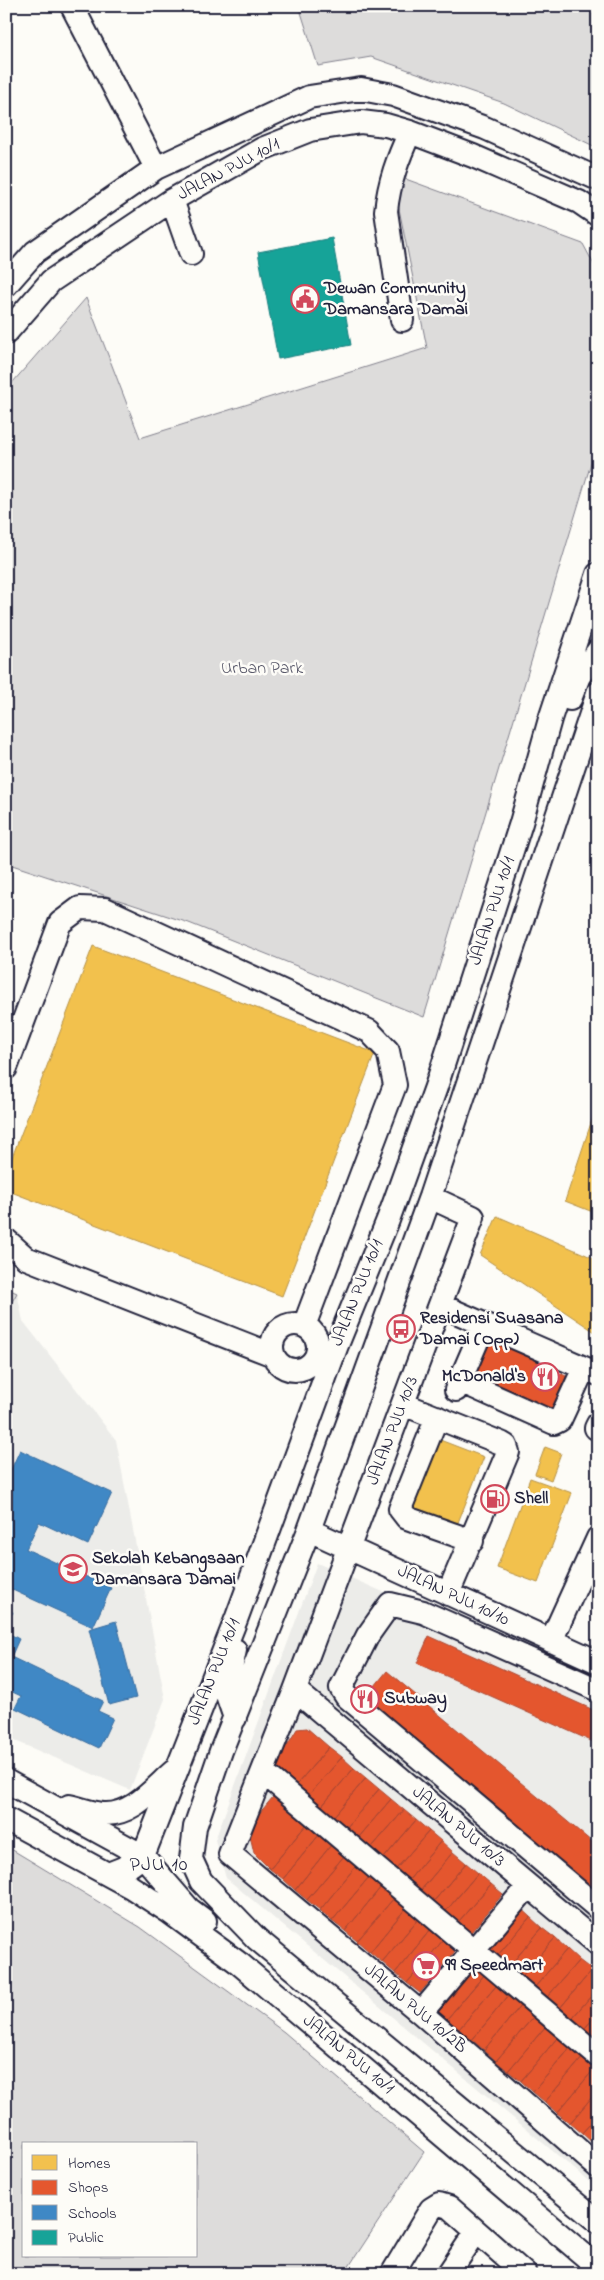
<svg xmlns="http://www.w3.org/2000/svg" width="604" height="2280" viewBox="0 0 604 2280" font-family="'Indie Flower',sans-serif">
	<rect width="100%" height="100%" fill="#fdfcf7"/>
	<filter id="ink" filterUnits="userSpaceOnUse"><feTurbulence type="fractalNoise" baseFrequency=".02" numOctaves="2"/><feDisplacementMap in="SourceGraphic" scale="10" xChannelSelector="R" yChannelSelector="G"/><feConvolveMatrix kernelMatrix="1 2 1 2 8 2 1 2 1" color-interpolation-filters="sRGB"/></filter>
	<g filter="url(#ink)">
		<path fill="#ecece9" d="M6 1288 17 1293 23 1321 116 1440 165 1699 130 1790 6 1737Z
			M317 1563 598 1686V2189L226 1878 215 1840Z"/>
		<path fill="#dddcdb" stroke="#807f8b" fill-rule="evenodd" d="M299 6H598V148L504 103 371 57 318 66Z
			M392 174 583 244 598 272V440L424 1017 189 923 6 863V390L86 298 140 438 427 348Z
			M6 1288 17 1293 6 1312Z
			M6 1846 140 1927 284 2032 424 2152 344 2274H6ZM24 2144H196V2256H24Z"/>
		<path fill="#f2c14e" stroke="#b49148" d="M93 946 375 1053 282 1296 6 1190V1173Z
			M598 1102V1214L565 1201Z
			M497 1216 598 1260V1334L480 1255Z
			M440 1440 484 1457 457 1525 413 1508Z
			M545 1447 561 1453 551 1480 535 1474Z
			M530 1478 572 1493 538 1583 497 1568Z"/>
		<path fill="#e4572e" stroke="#aa4732" d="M497 1336 553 1360 549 1369 571 1378 550 1417 475 1383 478 1376 471 1372 485 1340Z
			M429 1636 598 1712V1744L417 1663Z
			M387 1671 598 1847V1891L366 1697Z
			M307 1728 329 1747 292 1790 271 1772 297 1729Z
			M329 1747 342 1757 304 1801 292 1790Z
			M342 1757 354 1768 317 1812 304 1801Z
			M354 1768 366 1778 329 1822 317 1812Z
			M366 1778 379 1789 342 1833 329 1822Z
			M379 1789 391 1799 354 1843 342 1833Z
			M273 1797 306 1825 270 1869 254 1853 248 1827Z
			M391 1799 404 1810 366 1854 354 1843Z
			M404 1810 416 1820 379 1864 366 1854Z
			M416 1820 429 1831 391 1875 379 1864Z
			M306 1825 319 1835 283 1879 270 1869Z
			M429 1831 441 1841 404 1886 391 1875Z
			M319 1835 331 1845 295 1890 283 1879Z
			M441 1841 453 1852 416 1896 404 1886Z
			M331 1845 344 1856 307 1900 295 1890Z
			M453 1852 466 1863 429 1907 416 1896Z
			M344 1856 356 1866 320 1910 307 1900Z
			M466 1863 478 1873 441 1917 429 1907Z
			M356 1866 369 1877 332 1921 320 1910Z
			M478 1873 491 1884 453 1928 441 1917Z
			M369 1877 381 1887 345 1931 332 1921Z
			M491 1884 503 1894 466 1938 453 1928Z
			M381 1887 394 1898 357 1941 345 1931Z
			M394 1898 406 1908 370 1952 357 1941Z
			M518 1906 530 1917 493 1961 480 1950Z
			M406 1908 419 1918 382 1962 370 1952Z
			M530 1917 542 1928 505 1971 493 1961Z
			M419 1918 431 1929 395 1973 382 1962Z
			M542 1928 555 1938 517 1982 505 1971Z
			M431 1929 444 1939 407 1983 395 1973Z
			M555 1938 567 1949 530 1993 517 1982Z
			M444 1939 456 1950 420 1993 407 1983Z
			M567 1949 579 1960 542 2003 530 1993Z
			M579 1960 592 1970 555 2014 542 2003Z
			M473 1964 485 1974 447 2019 435 2009Z
			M592 1970 598 1975V1988L567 2024 555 2014Z
			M485 1974 497 1985 459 2029 447 2019Z
			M497 1985 509 1995 472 2040 459 2029Z
			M598 1988V2013L579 2035 567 2024Z
			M509 1995 521 2005 484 2050 472 2040Z
			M521 2005 534 2016 496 2061 484 2050Z
			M598 2013V2039L592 2046 579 2035Z
			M534 2016 546 2026 508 2071 496 2061Z
			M546 2026 558 2037 521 2081 508 2071Z
			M558 2037 571 2047 533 2092 521 2081Z
			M571 2047 583 2057 545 2102 533 2092Z
			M583 2057 595 2068 557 2113 545 2102Z
			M595 2068 598 2070V2090L570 2123 557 2113Z
			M598 2090V2115L582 2133 570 2123Z
			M598 2115V2140L594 2144 582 2133Z"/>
		<path fill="#3f88c5" stroke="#36699c" d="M20 1450 112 1493 88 1545 39 1522 26 1549 111 1588 93 1627 6 1587V1480Z
			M6 1603 13 1613 6 1618Z
			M116 1621 136 1698 109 1705 89 1629Z
			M6 1632 19 1639 11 1657 103 1701 98 1711 113 1718 99 1748 15 1708 21 1696 6 1689Z"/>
		<path fill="#17a398" stroke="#1a7c7c" d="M332 238 351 345 278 359 258 252Z"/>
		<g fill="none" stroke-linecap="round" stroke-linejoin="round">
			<defs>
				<path id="minor" d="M72 6 156 168
					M172 200 191 254
					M6 285 35 252 156 168 309 97 361 89 393 95 485 128 598 179
					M402 320 386 211C389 182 398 158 410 132
					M6 333 51 281 172 200 262 149 310 130 361 122 386 125 410 132 473 156 579 202 598 215
					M598 693 430 1197 309 1530 221 1751 195 1827 191 1859 201 1881 257 1939 598 2222
					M570 699 579 676 598 651
					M6 1068 60 923 80 908 105 909 369 1031 388 1051 395 1085 304 1326
					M430 1197 473 1217 295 1690 230 1854 421 2013 598 2167
					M6 1240 26 1258 273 1355
					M440 1305 598 1374
					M272 1347a23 23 0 1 1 46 0a23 23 0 1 1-46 0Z
					M460 1381 554 1423 560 1420 584 1368
					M456 1390 484 1325
					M403 1404 501 1443 506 1446 508 1452 448 1594
					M437 1417 400 1509 407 1518 472 1541
					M596 1428 598 1424
					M309 1530 598 1662
					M551 1641 598 1538
					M235 1650 226 1692 235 1718
					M295 1690 598 1944
					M598 1690 423 1612 390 1604 368 1635 341 1688 346 1696 598 1908
					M263 1772 598 2056
					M6 1781 143 1856 189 1909 205 1921
					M69 1806C79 1808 92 1813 103 1814 132 1816 154 1788 174 1771
					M6 1819 131 1887 168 1911 240 1964 598 2267
					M108 1874 131 1865 143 1856 237 1617 337 1345 388 1220 436 1087 521 823 550 719 598 574
					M421 2013 528 1886
					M392 2274 431 2209 439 2204 449 2207 525 2274
					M448 2274 476 2232"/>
			</defs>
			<use href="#minor" stroke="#22223b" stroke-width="26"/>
			<use href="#minor" stroke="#fdfcf7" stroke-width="22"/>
		</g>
	</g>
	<defs>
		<symbol id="civic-ring" viewBox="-11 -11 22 22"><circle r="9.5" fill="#fdfcf7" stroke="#d1495b" stroke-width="1.5"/><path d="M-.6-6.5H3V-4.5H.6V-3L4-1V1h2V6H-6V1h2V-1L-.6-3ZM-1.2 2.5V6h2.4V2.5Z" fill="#d1495b"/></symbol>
		<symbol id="bus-ring" viewBox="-11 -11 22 22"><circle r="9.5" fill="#fdfcf7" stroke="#d1495b" stroke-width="1.5"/><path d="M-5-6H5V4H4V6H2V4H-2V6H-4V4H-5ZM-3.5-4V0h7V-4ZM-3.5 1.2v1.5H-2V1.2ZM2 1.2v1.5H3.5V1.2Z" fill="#d1495b"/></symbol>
		<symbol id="restaurant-ring" viewBox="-11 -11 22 22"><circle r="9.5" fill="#fdfcf7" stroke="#d1495b" stroke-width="1.5"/><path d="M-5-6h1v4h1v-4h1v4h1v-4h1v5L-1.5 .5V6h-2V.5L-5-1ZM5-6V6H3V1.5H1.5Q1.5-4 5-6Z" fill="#d1495b"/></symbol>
		<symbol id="fuel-ring" viewBox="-11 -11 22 22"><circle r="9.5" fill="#fdfcf7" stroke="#d1495b" stroke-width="1.5"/><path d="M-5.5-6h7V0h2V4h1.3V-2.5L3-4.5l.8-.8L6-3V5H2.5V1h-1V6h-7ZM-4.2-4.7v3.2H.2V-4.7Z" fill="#d1495b"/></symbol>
		<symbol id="school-ring" viewBox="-11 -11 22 22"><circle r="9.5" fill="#fdfcf7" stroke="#d1495b" stroke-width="1.5"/><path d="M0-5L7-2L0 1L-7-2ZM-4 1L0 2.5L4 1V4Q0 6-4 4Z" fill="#d1495b"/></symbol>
		<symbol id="supermarket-ring" viewBox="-11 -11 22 22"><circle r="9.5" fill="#fdfcf7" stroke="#d1495b" stroke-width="1.5"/><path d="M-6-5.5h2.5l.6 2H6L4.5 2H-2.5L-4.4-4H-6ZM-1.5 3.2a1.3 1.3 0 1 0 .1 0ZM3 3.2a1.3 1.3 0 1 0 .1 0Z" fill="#d1495b"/></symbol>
	</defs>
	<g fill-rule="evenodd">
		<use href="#civic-ring" x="289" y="283" width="32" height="32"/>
		<use href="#bus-ring" x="385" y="1313" width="32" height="32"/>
		<use href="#restaurant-ring" x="529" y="1361" width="32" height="32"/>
		<use href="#fuel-ring" x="479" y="1483" width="32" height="32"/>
		<use href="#school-ring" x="57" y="1553" width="32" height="32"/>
		<use href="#restaurant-ring" x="349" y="1683" width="32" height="32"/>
		<use href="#supermarket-ring" x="410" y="1950" width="32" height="32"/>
	</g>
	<g text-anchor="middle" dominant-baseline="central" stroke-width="5" stroke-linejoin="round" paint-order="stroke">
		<g font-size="18" fill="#22223b" stroke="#fdfcf7">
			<text transform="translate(229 170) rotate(-28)">JALAN PJU 10/1</text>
			<text transform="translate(493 911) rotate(-72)">JALAN PJU 10/1</text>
			<text transform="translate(358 1293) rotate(-68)">JALAN PJU 10/1</text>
			<text transform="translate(393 1431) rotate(-69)">JALAN PJU 10/3</text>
			<text transform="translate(453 1596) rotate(25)">JALAN PJU 10/10</text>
			<text transform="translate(215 1672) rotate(-68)">JALAN PJU 10/1</text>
			<text transform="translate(458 1827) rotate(40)">JALAN PJU 10/3</text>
			<text transform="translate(415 2009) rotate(40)">JALAN PJU 10/2B</text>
			<text transform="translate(348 2055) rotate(40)">JALAN PJU 10/1</text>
		</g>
		<g font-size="18" font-weight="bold" fill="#22223b" stroke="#fdfcf7" text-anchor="start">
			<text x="324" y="289">Dewan Community<tspan x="324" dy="21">Damansara Damai</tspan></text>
			<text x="420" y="1319">Residensi Suasana<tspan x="420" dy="21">Damai (Opp)</tspan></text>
			<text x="526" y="1377" text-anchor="end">McDonald's</text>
			<text x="514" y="1499">Shell</text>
			<text x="92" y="1559">Sekolah Kebangsaan<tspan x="92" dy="21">Damansara Damai</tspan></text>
			<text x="384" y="1699">Subway</text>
			<text x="445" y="1966">99 Speedmart</text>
		</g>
		<g font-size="18" fill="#5a5a6b" stroke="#fdfcf7">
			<text x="262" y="669">Urban Park</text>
		</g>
		<g font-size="20" letter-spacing="1" fill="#22223b" stroke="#fdfcf7">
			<text x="159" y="1865">PJU 10</text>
		</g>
	</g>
	<rect width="604" height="2280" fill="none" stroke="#fdfcf7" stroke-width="25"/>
	<rect x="12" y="12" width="579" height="2255" fill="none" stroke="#22223b" stroke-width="2" filter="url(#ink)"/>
	<rect x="22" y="2142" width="175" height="115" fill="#fdfcf7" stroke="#a5a5ac"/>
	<rect x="32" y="2155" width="25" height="15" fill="#f2c14e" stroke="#a5a5ac"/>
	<text x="68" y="2168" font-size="15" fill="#22223b">Homes</text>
	<rect x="32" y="2180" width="25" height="15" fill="#e4572e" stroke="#a5a5ac"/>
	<text x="68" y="2192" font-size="15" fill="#22223b">Shops</text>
	<rect x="32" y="2205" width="25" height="15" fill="#3f88c5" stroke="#a5a5ac"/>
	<text x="68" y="2218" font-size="15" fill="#22223b">Schools</text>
	<rect x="32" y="2230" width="25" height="15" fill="#17a398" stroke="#a5a5ac"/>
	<text x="68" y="2242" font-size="15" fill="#22223b">Public</text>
</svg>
